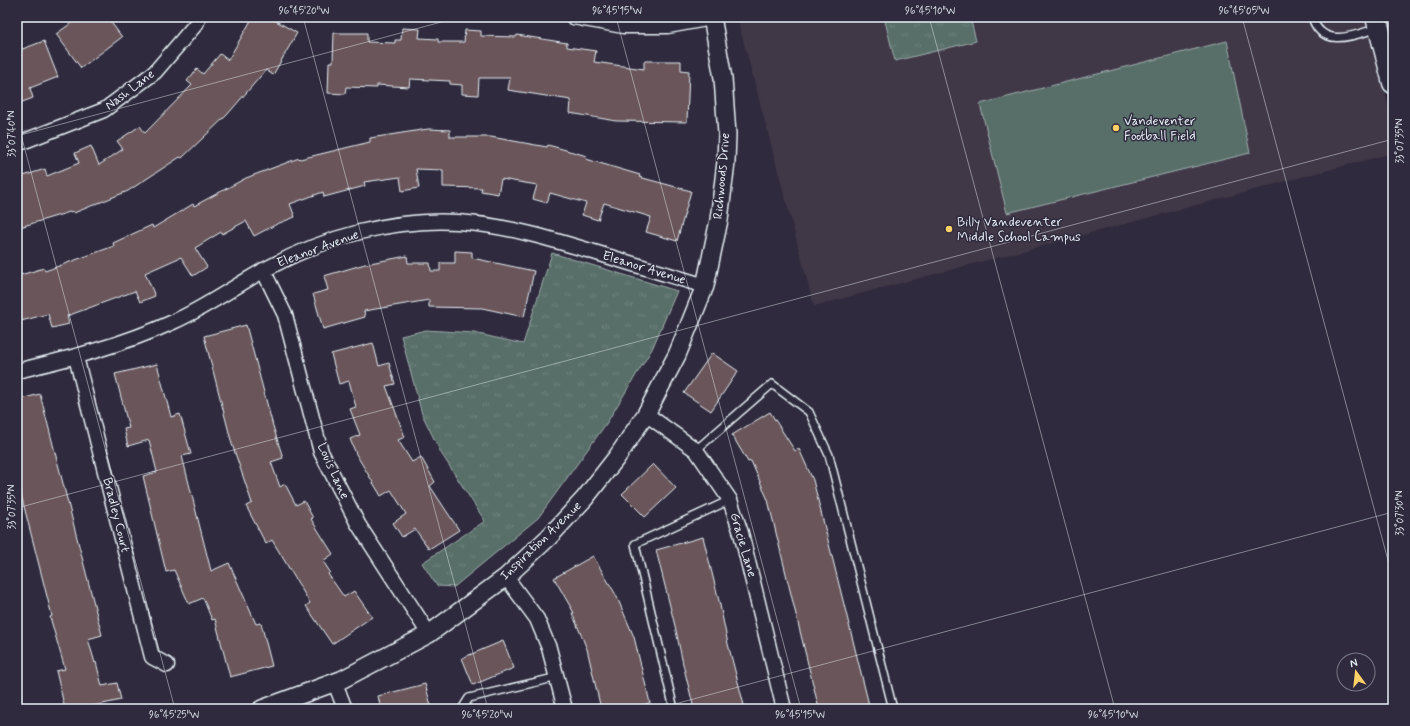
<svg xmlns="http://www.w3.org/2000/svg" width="1410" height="726" viewBox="0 0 1410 726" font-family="Mynerve,sans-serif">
	<defs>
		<pattern id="park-tufts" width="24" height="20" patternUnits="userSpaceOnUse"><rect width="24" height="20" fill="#586e68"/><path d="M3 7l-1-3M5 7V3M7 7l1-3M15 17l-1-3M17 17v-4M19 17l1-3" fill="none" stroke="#70837e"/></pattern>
	</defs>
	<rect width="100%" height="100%" fill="#2f2a3d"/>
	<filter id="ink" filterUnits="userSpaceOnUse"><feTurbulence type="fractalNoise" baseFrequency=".025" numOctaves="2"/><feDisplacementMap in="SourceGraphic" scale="8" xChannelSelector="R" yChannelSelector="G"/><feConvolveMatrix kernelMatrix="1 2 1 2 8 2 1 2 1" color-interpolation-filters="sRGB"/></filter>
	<g filter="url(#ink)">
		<path fill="#413746" d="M737 17H1365L1393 123V153L814 306Z"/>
		<path fill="#586e68" stroke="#a0b0b0" d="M1227 41 1250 153 1007 213 980 104Z"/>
		<path fill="url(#park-tufts)" stroke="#a0b0b0" d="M884 17H970L976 41 895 61Z
			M552 253 677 291 652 349 606 424 538 518 454 587 437 586 422 563 485 521 441 453 422 414 401 336 426 330 474 333 523 344Z"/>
		<path fill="#6b565a" stroke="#e8f1f8" d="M80 17H107L122 37 81 68 56 34Z
			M253 17H269L297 33 273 75 266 70 227 115 182 158 180 157 128 191 74 213 73 211 17 228V189L20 188 17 178 45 169 47 176 79 163 75 153 91 146 99 165 123 149 117 141 140 126 145 133 192 85 187 81 197 69 203 74 220 54 228 60Z
			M402 28 420 29 419 38 438 39V42H464L465 30 481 31V36L516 37 517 35 567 43V47L596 51 594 62 644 69V61H681V70L689 71 687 122 616 121 570 113 571 100 508 90 510 78H479L478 95 462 94V85L450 84V81L410 79 409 87 377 85V88L346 87 345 94 328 93 329 62H333L334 33H367V42L395 43V40H401Z
			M44 41 58 77 30 88 33 98 17 104V51Z
			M428 129 450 130V137H491L547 147 548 145 587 156 586 159 640 175 639 177 691 191 677 241 646 232 651 217 604 203 598 220 582 215 586 203 550 193 547 203 533 199 537 185 501 179 498 194 481 191 482 188 443 187V170L416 169 419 188 402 191 400 177 364 182 365 186 324 197 323 192 290 204 295 217 277 224 254 236 246 221 222 234 221 232 195 248 207 267 193 276 181 257 145 273 155 296 140 302 135 291 67 316 69 324 52 328 48 314 17 322V276L44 268 45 271 114 246 113 243 152 225 153 228 193 204 194 206 246 178 299 158 300 159 370 142V138Z
			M455 251 472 252V258L534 271 524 317 482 308 429 307V300L364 311 365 317 323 329 313 294 328 290 324 276 365 264 407 256 408 263H430L431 271H440V263H455Z
			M246 325 273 426 283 458 271 462 280 487 285 484 296 505 304 501 313 518 311 519 333 554 323 561 330 572 328 574 344 597 354 591 372 617 332 644 306 606 310 603 272 540 266 544 246 506 252 503 232 444 204 336Z
			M373 343 379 366 389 363 395 384 386 386 405 437 398 440 412 462 421 457 435 482 430 486 459 530 429 549 415 529 402 537 393 523 406 514 391 490 381 496 356 454 350 439 360 435 350 409 356 407 349 381 339 384 331 354Z
			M712 353 738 371 711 411 684 393Z
			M157 364 171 417 180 414 191 454 182 456 211 571 229 563 256 624 261 623 272 666 230 677 215 619 212 620 203 598 189 604 174 570 166 572 143 476 157 472 149 440 128 446 124 429 129 428 115 374Z
			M40 394 102 635 88 639 95 663 96 662 102 686 117 683 121 700 80 709H65L56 671 65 669 50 617 52 616 17 479V400Z
			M770 412 795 451 799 449 813 480 870 709H819L768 500 751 461 748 462 732 435Z
			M653 464 676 488 645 517 622 494Z
			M703 537 720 605 728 644 745 709H694L683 664 675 626 656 550Z
			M593 556 616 595 634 637 650 703 627 709H601L587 649 572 613H574L554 578Z
			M503 641 514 668 473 685 462 658Z
			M425 684 432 709H381L378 696Z"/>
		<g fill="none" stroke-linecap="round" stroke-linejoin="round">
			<defs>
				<path id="service" d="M1312 17C1322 50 1355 35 1378 28
					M696 450 772 384 809 412 829 455 893 709
					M462 709 469 698 558 677
					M674 709 635 544 730 500"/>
				<path id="minor" d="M573 17 623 26H668L712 18
					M17 144 104 110 155 72 196 24 199 17
					M263 270 285 315 321 452 358 524 429 634
					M76 357 152 657 167 665
					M17 371C71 358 123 345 173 322 207 307 236 285 268 268 325 237 394 218 458 222 505 225 551 239 597 253 633 264 669 275 705 286
					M646 414 696 450 730 500 741 533 784 709
					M506 577 537 619 549 648 565 709
					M335 683 345 709"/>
				<path id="tertiary" d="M262 709 341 680 429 634 506 577 549 537 585 498 617 457 646 414 677 355 705 286 719 220 726 162 727 134 723 78 712 17"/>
				<path id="secondary" d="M1376 17 1393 83"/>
			</defs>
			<use href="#service" stroke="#e8f1f8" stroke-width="10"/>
			<use href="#minor" stroke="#e8f1f8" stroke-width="17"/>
			<use href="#tertiary" stroke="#e8f1f8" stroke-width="20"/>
			<use href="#secondary" stroke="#e8f1f8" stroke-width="23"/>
			<use href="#service" stroke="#2f2a3d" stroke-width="7"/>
			<use href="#minor" stroke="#2f2a3d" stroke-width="14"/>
			<use href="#tertiary" stroke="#2f2a3d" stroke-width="17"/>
			<use href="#secondary" stroke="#2f2a3d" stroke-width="20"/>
		</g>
	</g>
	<path fill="none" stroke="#e8f1f8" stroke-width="1" stroke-opacity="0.45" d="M303 17 488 709M616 17 801 709M929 17 1115 709M1242 17 1393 579M17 120 175 709M17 136 460 17M17 508 1393 139M656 709 1393 512"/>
	<g fill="#ffd166" stroke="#2f2a3d" stroke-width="1.5">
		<circle cx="1116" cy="128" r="4"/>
		<circle cx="949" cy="229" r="4"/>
	</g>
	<g text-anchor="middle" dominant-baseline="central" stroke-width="3" stroke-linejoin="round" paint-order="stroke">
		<g font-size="13" fill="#e8f1f8" stroke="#2f2a3d">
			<text transform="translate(130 90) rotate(-37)">Nash Lane</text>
			<text transform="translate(722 176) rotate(-85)">Richwoods Drive</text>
			<text transform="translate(318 249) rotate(-20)">Eleanor Avenue</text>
			<text transform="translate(644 268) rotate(17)">Eleanor Avenue</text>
			<text transform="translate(333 471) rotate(66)">Louis Lane</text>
			<text transform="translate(116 515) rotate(76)">Bradley Court</text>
			<text transform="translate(541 541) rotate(-44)">Inspiration Avenue</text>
			<text transform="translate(743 545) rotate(74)">Gracie Lane</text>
		</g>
		<g font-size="13" fill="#e8f1f8" stroke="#2f2a3d" text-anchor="start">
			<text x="1124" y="121">Vandeventer<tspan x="1124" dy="15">Football Field</tspan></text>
			<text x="957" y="222">Billy Vandeventer<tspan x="957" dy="15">Middle School Campus</tspan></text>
		</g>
	</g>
	<rect width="1410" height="726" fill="none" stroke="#2f2a3d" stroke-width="44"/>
	<g transform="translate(1356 672) rotate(345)"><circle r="19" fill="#2f2a3d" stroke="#797a88"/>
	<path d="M0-3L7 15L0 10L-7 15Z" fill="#ffd166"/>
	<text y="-6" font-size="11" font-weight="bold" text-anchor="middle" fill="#e8f1f8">N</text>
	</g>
	<rect x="22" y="22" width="1366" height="682" fill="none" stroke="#e8f1f8" stroke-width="1.5"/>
	<g font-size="10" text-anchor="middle" fill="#e8f1f8">
		<text x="304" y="14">96°45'20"W</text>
		<text x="617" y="14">96°45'15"W</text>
		<text x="930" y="14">96°45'10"W</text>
		<text x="1244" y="14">96°45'05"W</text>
		<text transform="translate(11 134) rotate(-90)" y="4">33°07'40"N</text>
		<text transform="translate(1399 141) rotate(-90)" y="4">33°07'35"N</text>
		<text transform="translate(11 507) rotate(-90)" y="4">33°07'35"N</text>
		<text transform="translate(1399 513) rotate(-90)" y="4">33°07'30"N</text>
		<text x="174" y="718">96°45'25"W</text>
		<text x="487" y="718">96°45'20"W</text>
		<text x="800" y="718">96°45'15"W</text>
		<text x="1113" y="718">96°45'10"W</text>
	</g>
</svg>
